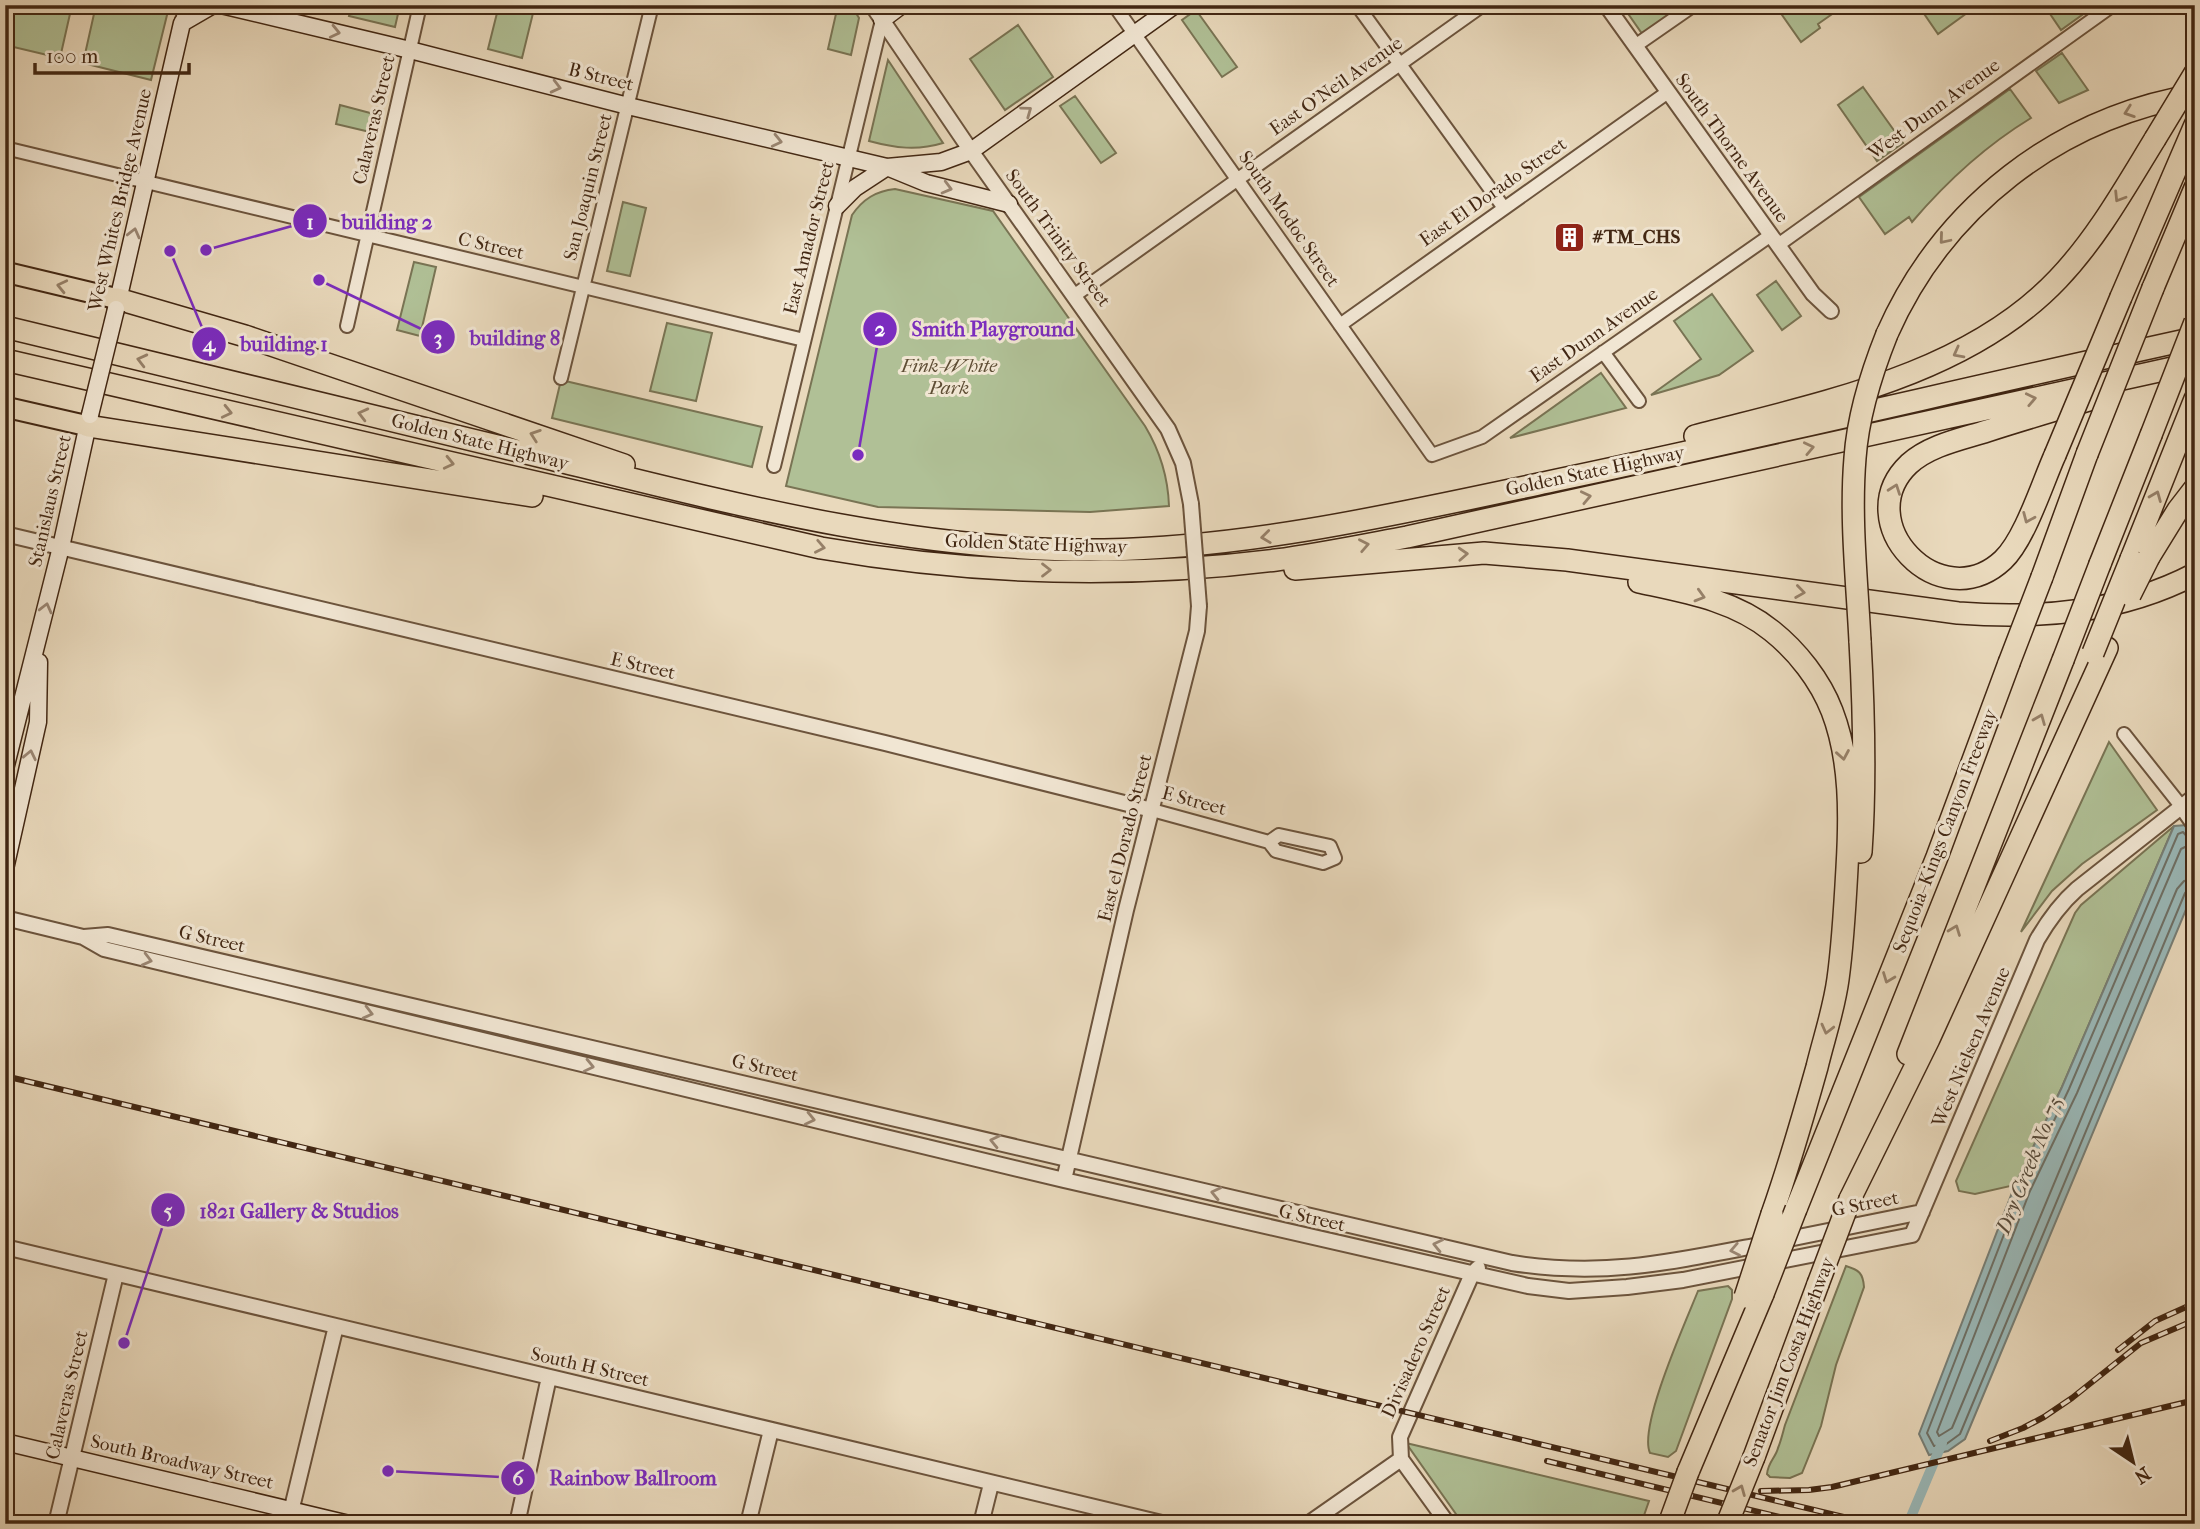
<svg xmlns="http://www.w3.org/2000/svg" width="2200" height="1529" viewBox="0 0 2200 1529" font-family="'IM FELL French Canon',serif">
	<rect width="100%" height="100%" fill="#e9d9bc"/>
	<filter id="stains"><feTurbulence type="fractalNoise" baseFrequency=".00286" numOctaves="4"/><feColorMatrix values="0 0 0 0 .2 0 0 0 0 .09 0 0 0 0 .02 0 0 0 .5 -.17"/></filter>
	<radialGradient id="worn" r=".72"><stop offset=".6" stop-color="#630" stop-opacity="0"/><stop offset="1" stop-color="#630" stop-opacity=".3"/></radialGradient>
	<path fill="#b0c096" stroke="#797454" stroke-width="2" d="M5 5H72L60 58 5 45Z
		M96 5H143L168 11 151 80 83 63Z
		M352 5H400L395 27 349 16Z
		M499 5H535L522 58 488 49Z
		M838 5H851L859 18 851 55 828 49Z
		M1622 5H1687L1643 35Z
		M1775 5H1845L1818 24 1820 28 1801 42Z
		M1918 5H1978L1938 34Z
		M2044 5H2096L2061 30Z
		M1196 10 1237 67 1222 77 1182 20Z
		M1018 25 1053 77 1005 110 970 59Z
		M2062 53 2088 90 2059 103 2036 71Z
		M888 60 943 143C917 151 895 148 869 141Z
		M1863 87 1903 143 1877 161 1838 105Z
		M2010 89 2031 118C1985 146 1947 181 1912 222L1909 217 1885 234 1859 197Z
		M1075 96 1116 153 1101 163 1060 106Z
		M340 105 374 114 370 132 336 124Z
		M895 189 993 211 1145 426C1160 451 1168 476 1169 506L1090 512 878 507 786 486 852 215C863 199 876 191 895 189Z
		M623 202 646 208 630 276 607 271Z
		M414 262 436 267 420 336 397 330Z
		M1776 281 1801 316 1782 330 1757 295Z
		M1712 294 1753 351 1719 375 1651 395 1701 359 1674 321Z
		M667 323 712 333 696 401 650 391Z
		M1601 373 1626 408 1510 438Z
		M561 380 762 427 752 467 552 418Z
		M2109 742 2157 810 2082 864 2052 891 2021 932Z
		M2174 826 2062 1087 2015 1185 1975 1194 1959 1191 1956 1181 2075 913 2081 905Z
		M1846 1266C1859 1270 1863 1273 1864 1287L1836 1365 1821 1426 1802 1473 1790 1478 1770 1477 1767 1474C1768 1462 1776 1457 1778 1448 1781 1441 1783 1432 1785 1425Z
		M1728 1286 1732 1290V1299L1676 1451 1668 1457 1650 1453C1638 1427 1686 1321 1698 1291Z
		M1406 1443 1649 1501 1641 1524H1463Z"/>
	<path fill="#9ab9b9" stroke="#777f77" stroke-width="2" d="M2187 825 2195 836V888L1965 1439 1948 1451 1929 1455 1919 1434 2015 1185 2062 1087 2174 826Z"/>
	<g fill="none" stroke-linecap="round" stroke-linejoin="round">
		<path stroke="#6e7066" stroke-width="2" d="M2195 839H2189L2183 832 2178 834 2069 1089 2022 1188 1927 1433 1934 1446 1945 1445 1960 1434 2185 893 2189 889 2195 888
			M2195 848 2185 847 2181 849 2077 1093 2030 1191 1937 1432 1939 1436 1952 1428 2177 889 2184 881 2195 879"/>
		<path stroke="#9ab9b9" stroke-width="10" d="M1908 1524 1942 1443"/>
		<defs>
			<path id="minor" d="M1114 5 1432 455 1482 437 1771 235
				M1357 5 1504 208
				M1635 46 1694 5
				M5 148 804 340
				M1778 245 2113 5
				M1075 295 1483 5
				M1340 325 1668 92
				M347 326 420 5
				M1603 352 1639 401
				M561 378 652 5
				M774 466 882 20
				M2124 734 2181 806
				M1152 810 1269 842
				M1279 835 1330 846 1335 858 1323 863 1276 851 1269 842Z"/>
			<path id="tertiary" d="M872 5 971 151 1168 429 1183 463 1191 504
				M1606 5 1813 294 1831 311
				M182 23 188 5
				M5 534 885 743 1152 810
				M2181 806 2195 826
				M5 918 83 937 104 949 1064 1180 1528 1286 1569 1291 1627 1287 1683 1280 1912 1235 2037 940C2048 921 2060 904 2077 889L2195 796
				M84 937 108 935 1512 1263C1601 1277 1667 1263 1754 1246 1810 1235 1866 1223 1922 1212
				M1064 1180 1126 910 1197 631 1199 606
				M5 1247 1166 1524
				M56 1524 116 1274
				M288 1524 336 1326
				M517 1524 549 1377
				M748 1524 771 1430
				M981 1524 991 1484
				M1308 1524 1401 1459
				M1448 1524 1401 1459 1400 1437 1472 1274 1478 1268"/>
			<path id="secondary" d="M221 5 410 50 628 106 887 167 941 162 971 151 1175 5
				M882 20 902 5
				M837 206 855 188 887 167 926 183 1009 204
				M116 309 182 23 213 5
				M5 769 61 547 90 415
				M5 869 38 722 39 662
				M5 1442 349 1524"/>
			<path id="primary" d="M5 272 118 299
				M5 407 88 426"/>
			<path id="motorway" d="M2153 288 2195 188
				M2121 297 2195 125
				M118 299 245 336 624 465
				M5 327C187 371 369 415 551 459 733 504 915 552 1104 550 1255 547 1401 513 1548 482 1764 437 1979 385 2195 338
				M1887 334C1943 207 2058 118 2195 95
				M5 360 821 548C971 574 1125 579 1276 560 1320 554 1364 545 1407 537L2195 363
				M88 426 532 496
				M1695 436C1819 403 1966 376 2058 279 2097 238 2125 188 2155 139
				M2055 455C2042 484 2025 539 2003 560 1940 619 1848 522 1909 464 1930 445 1962 439 1987 431 2021 420 2055 410 2089 400
				M2149 557 2178 510 2195 488
				M2131 559 2195 399
				M2100 564 2151 435
				M1295 569 1484 553 1567 560 1958 613C2040 619 2120 613 2195 574
				M2042 577 2087 454
				M1639 582C1685 592 1734 600 1772 631 1797 651 1820 680 1832 711 1851 760 1850 817 1847 868 1845 905 1843 943 1838 979 1834 1009 1824 1038 1817 1067 1803 1117 1789 1166 1772 1214
				M1860 641C1864 712 1866 781 1861 852
				M1908 1054 2063 660
				M1850 1199 1929 1039 2107 648
				M1796 1209 1937 857 2009 663
				M1754 1457 1818 1284
				M1688 1472 1763 1294"/>
		</defs>
		<use href="#minor" stroke="#6c543d" stroke-width="16"/>
		<use href="#tertiary" stroke="#6c543d" stroke-width="18"/>
		<use href="#secondary" stroke="#422713" stroke-width="19"/>
		<use href="#primary" stroke="#422713" stroke-width="23"/>
		<use href="#motorway" stroke="#422713" stroke-width="24"/>
		<use href="#minor" stroke="#f1e6d3" stroke-width="12"/>
		<use href="#tertiary" stroke="#f1e6d3" stroke-width="14"/>
		<use href="#secondary" stroke="#f1e6d3" stroke-width="16"/>
		<use href="#primary" stroke="#e9d9bc" stroke-width="19"/>
		<use href="#motorway" stroke="#e9d9bc" stroke-width="21"/>
		<defs>
			<path id="rail" d="M5 1076 1873 1524
				M2118 1350 2155 1321 2195 1303
				M1990 1441 2023 1428 2044 1417 2072 1398 2141 1343 2195 1320
				M1547 1461 1809 1524
				M1761 1491 1809 1490 1832 1487 2195 1400"/>
		</defs>
		<use href="#rail" stroke="#422713" stroke-width="6"/>
		<use href="#rail" stroke="#f1e6d3" stroke-width="3.5" stroke-dasharray="10" stroke-linecap="butt"/>
		<defs>
			<path id="tertiary-bridge" d="M1191 504 1199 606"/>
			<path id="secondary-bridge" d="M90 415 116 309"/>
			<path id="motorway-bridge" d="M2155 139 2195 73
				M2151 435 2195 322
				M2087 454 2153 288
				M2055 455 2121 297
				M2130 595 2149 557
				M1860 641C1857 581 1850 518 1855 458 1858 415 1871 374 1887 334
				M2093 653 2131 559
				M2063 660 2100 564
				M2009 663 2042 577
				M1818 1284 1850 1199
				M1763 1294 1796 1209
				M1745 1297 1772 1214
				M1669 1524 1688 1472
				M1727 1524 1754 1457"/>
		</defs>
		<use href="#tertiary-bridge" stroke="#6c543d" stroke-width="18" stroke-linecap="butt"/>
		<use href="#secondary-bridge" stroke="#422713" stroke-width="19" stroke-linecap="butt"/>
		<use href="#motorway-bridge" stroke="#422713" stroke-width="24" stroke-linecap="butt"/>
		<use href="#tertiary-bridge" stroke="#f1e6d3" stroke-width="14"/>
		<use href="#secondary-bridge" stroke="#f1e6d3" stroke-width="16"/>
		<use href="#motorway-bridge" stroke="#e9d9bc" stroke-width="21"/>
	</g>
	<defs><path id="oneway-chevron" d="M-2-3.5L2.5 0L-2 3.5" fill="none" stroke-width="1.6" stroke-linecap="round" stroke-linejoin="round" transform="scale(1.75)"/></defs>
	<g stroke="#9a8673">
		<use href="#oneway-chevron" transform="translate(335 32) rotate(13)"/>
		<use href="#oneway-chevron" transform="translate(556 87) rotate(14)"/>
		<use href="#oneway-chevron" transform="translate(1027 111) rotate(-36)"/>
		<use href="#oneway-chevron" transform="translate(777 141) rotate(13)"/>
		<use href="#oneway-chevron" transform="translate(947 188) rotate(15)"/>
		<use href="#oneway-chevron" transform="translate(134 233) rotate(-76)"/>
		<use href="#oneway-chevron" transform="translate(46 608) rotate(-76)"/>
		<use href="#oneway-chevron" transform="translate(30 755) rotate(-78)"/>
		<use href="#oneway-chevron" transform="translate(147 960) rotate(14)"/>
		<use href="#oneway-chevron" transform="translate(368 1013) rotate(14)"/>
		<use href="#oneway-chevron" transform="translate(589 1066) rotate(13)"/>
		<use href="#oneway-chevron" transform="translate(810 1119) rotate(13)"/>
		<use href="#oneway-chevron" transform="translate(995 1141) rotate(-167)"/>
		<use href="#oneway-chevron" transform="translate(1216 1193) rotate(-167)"/>
		<use href="#oneway-chevron" transform="translate(1438 1245) rotate(-167)"/>
		<use href="#oneway-chevron" transform="translate(1735 1250) rotate(169)"/>
	</g>
	<g stroke="#968068">
		<use href="#oneway-chevron" transform="translate(2129 112) rotate(161)"/>
		<use href="#oneway-chevron" transform="translate(2119 197) rotate(122)"/>
		<use href="#oneway-chevron" transform="translate(1944 239) rotate(130)"/>
		<use href="#oneway-chevron" transform="translate(62 286) rotate(-167)"/>
		<use href="#oneway-chevron" transform="translate(1958 353) rotate(152)"/>
		<use href="#oneway-chevron" transform="translate(142 360) rotate(-166)"/>
		<use href="#oneway-chevron" transform="translate(2031 399) rotate(-12)"/>
		<use href="#oneway-chevron" transform="translate(227 412) rotate(13)"/>
		<use href="#oneway-chevron" transform="translate(363 414) rotate(-166)"/>
		<use href="#oneway-chevron" transform="translate(535 435) rotate(-161)"/>
		<use href="#oneway-chevron" transform="translate(1809 448) rotate(-12)"/>
		<use href="#oneway-chevron" transform="translate(449 463) rotate(13)"/>
		<use href="#oneway-chevron" transform="translate(1895 489) rotate(-70)"/>
		<use href="#oneway-chevron" transform="translate(2156 496) rotate(-68)"/>
		<use href="#oneway-chevron" transform="translate(1586 497) rotate(-12)"/>
		<use href="#oneway-chevron" transform="translate(2028 518) rotate(113)"/>
		<use href="#oneway-chevron" transform="translate(1266 537) rotate(173)"/>
		<use href="#oneway-chevron" transform="translate(1364 545) rotate(-11)"/>
		<use href="#oneway-chevron" transform="translate(820 547) rotate(11)"/>
		<use href="#oneway-chevron" transform="translate(1463 554) rotate(-3)"/>
		<use href="#oneway-chevron" transform="translate(1046 570)"/>
		<use href="#oneway-chevron" transform="translate(1800 592) rotate(8)"/>
		<use href="#oneway-chevron" transform="translate(1700 596) rotate(16)"/>
		<use href="#oneway-chevron" transform="translate(2040 719) rotate(-68)"/>
		<use href="#oneway-chevron" transform="translate(1843 755) rotate(80)"/>
		<use href="#oneway-chevron" transform="translate(1955 930) rotate(-69)"/>
		<use href="#oneway-chevron" transform="translate(1888 978) rotate(111)"/>
		<use href="#oneway-chevron" transform="translate(1827 1029) rotate(104)"/>
		<use href="#oneway-chevron" transform="translate(1740 1490) rotate(-68)"/>
	</g>
	<defs>
		<symbol id="building-square" viewBox="-11 -11 22 22"><rect x="-9" y="-9" width="18" height="18" rx="4" fill="#8f2418" stroke="#f1e6d3"/><path d="M-4-6H4V6H1V3H-1V6H-4ZM-2.5-4.3h1.7v1.8h-1.7ZM.8-4.3h1.7v1.8H.8ZM-2.5-1h1.7V.8h-1.7ZM.8-1h1.7V.8H.8Z" fill="#fff"/></symbol>
	</defs>
	<g fill-rule="evenodd">
		<use href="#building-square" x="1552" y="220" width="35" height="35"/>
	</g>
	<g text-anchor="middle" dominant-baseline="central" stroke-width="6" stroke-linejoin="round" paint-order="stroke">
		<g font-size="19" fill="#422713" stroke="#f1e6d3">
			<text transform="translate(601 77) rotate(14)">B Street</text>
			<text transform="translate(1336 86) rotate(-35)">East O'Neil Avenue</text>
			<text transform="translate(1934 109) rotate(-36)">West Dunn Avenue</text>
			<text transform="translate(374 120) rotate(-77)">Calaveras Street</text>
			<text transform="translate(1732 148) rotate(54)">South Thorne Avenue</text>
			<text transform="translate(588 187) rotate(-76)">San Joaquin Street</text>
			<text transform="translate(1493 192) rotate(-35)">East El Dorado Street</text>
			<text transform="translate(120 200) rotate(-77)">West Whites Bridge Avenue</text>
			<text transform="translate(1289 219) rotate(55)">South Modoc Street</text>
			<text transform="translate(809 238) rotate(-76)">East Amador Street</text>
			<text transform="translate(1058 238) rotate(54)">South Trinity Street</text>
			<text transform="translate(491 246) rotate(13)">C Street</text>
			<text transform="translate(1594 335) rotate(-35)">East Dunn Avenue</text>
			<text transform="translate(480 442) rotate(14)">Golden State Highway</text>
			<text transform="translate(1595 471) rotate(-12)">Golden State Highway</text>
			<text transform="translate(50 501) rotate(-77)">Stanislaus Street</text>
			<text transform="translate(1036 544) rotate(2)">Golden State Highway</text>
			<text transform="translate(643 666) rotate(13)">E Street</text>
			<text transform="translate(1194 801) rotate(15)">E Street</text>
			<text transform="translate(1945 831) rotate(-69)">Sequoia–Kings Canyon Freeway</text>
			<text transform="translate(1125 838) rotate(-76)">East el Dorado Street</text>
			<text transform="translate(212 939) rotate(13)">G Street</text>
			<text transform="translate(1971 1047) rotate(-67)">West Nielsen Avenue</text>
			<text transform="translate(765 1068) rotate(13)">G Street</text>
			<text transform="translate(1865 1204) rotate(-11)">G Street</text>
			<text transform="translate(1312 1218) rotate(13)">G Street</text>
			<text transform="translate(1416 1352) rotate(-66)">Divisadero Street</text>
			<text transform="translate(1789 1362) rotate(-69)">Senator Jim Costa Highway</text>
			<text transform="translate(590 1367) rotate(13)">South H Street</text>
			<text transform="translate(67 1395) rotate(-77)">Calaveras Street</text>
			<text transform="translate(182 1462) rotate(13)">South Broadway Street</text>
		</g>
		<g font-size="19" font-weight="bold" fill="#422713" stroke="#f1e6d3" text-anchor="start">
			<text x="1592" y="237">#TM_CHS</text>
		</g>
		<g font-size="19" font-style="italic" fill="#5e4d34" stroke="#f1e6d3">
			<text x="949" y="366">Fink-White<tspan x="949" dy="22">Park</tspan></text>
		</g>
		<g font-size="21" font-style="italic" fill="#584c3c" stroke="#f1e6d3">
			<text transform="translate(2029 1165) rotate(-68)">Dry Creek No. 75</text>
		</g>
	</g>
	<path fill="none" stroke="#7b2cbf" stroke-width="2.5" d="M206 250L310 221M858 455L880 329M319 280L438 337M170 251L209 344M124 1343L168 1210M388 1471L518 1478"/>
	<g fill="#7b2cbf" stroke="#f1e6d3" stroke-width="2.5">
		<circle cx="206" cy="250" r="7"/>
		<circle cx="858" cy="455" r="7"/>
		<circle cx="319" cy="280" r="7"/>
		<circle cx="170" cy="251" r="7"/>
		<circle cx="124" cy="1343" r="7"/>
		<circle cx="388" cy="1471" r="7"/>
		<circle cx="310" cy="221" r="18"/>
		<circle cx="880" cy="329" r="18"/>
		<circle cx="438" cy="337" r="18"/>
		<circle cx="209" cy="344" r="18"/>
		<circle cx="168" cy="1210" r="18"/>
		<circle cx="518" cy="1478" r="18"/>
	</g>
	<g font-size="21" text-anchor="middle" font-weight="bold" fill="#fff">
		<text x="310" y="229">1</text>
		<text x="880" y="336">2</text>
		<text x="438" y="345">3</text>
		<text x="209" y="351">4</text>
		<text x="168" y="1218">5</text>
		<text x="518" y="1485">6</text>
	</g>
	<g font-size="21" text-anchor="middle" font-weight="bold" fill="#7b2cbf" stroke="#f1e6d3" stroke-width="6" stroke-linejoin="round" paint-order="stroke">
		<text x="387" y="229">building 2</text>
		<text x="993" y="336">Smith Playground</text>
		<text x="515" y="345">building 8</text>
		<text x="284" y="351">building 1</text>
		<text x="299" y="1218">1821 Gallery &amp; Studios</text>
		<text x="633" y="1485">Rainbow Ballroom</text>
	</g>
	<rect width="2200" height="1529" fill="none" stroke="#e9d9bc" stroke-width="28"/>
	<rect x="7" y="7" width="2186" height="1515" fill="none" stroke="#422713" stroke-width="3.5"/>
	<rect x="14" y="14" width="2172" height="1501" fill="none" stroke="#422713" stroke-width="2"/>
	<g transform="translate(2133 1462) rotate(145)" stroke="#f1e6d3" stroke-width="5" paint-order="stroke">
	<path d="M0-5L12 26L0 18L-12 26Z" fill="#422713"/>
	<text y="-10" font-size="19" font-weight="bold" text-anchor="middle" fill="#422713">N</text>
	</g>
	<path d="M35 63v10h154v-10" fill="none" stroke="#422713" stroke-width="3.5"/>
	<text x="46" y="63" font-size="21" fill="#422713" stroke="#f1e6d3" stroke-width="5" paint-order="stroke">100 m</text>
	<rect width="100%" height="100%" filter="url(#stains)"/>
	<rect width="100%" height="100%" fill="url(#worn)"/>
</svg>
